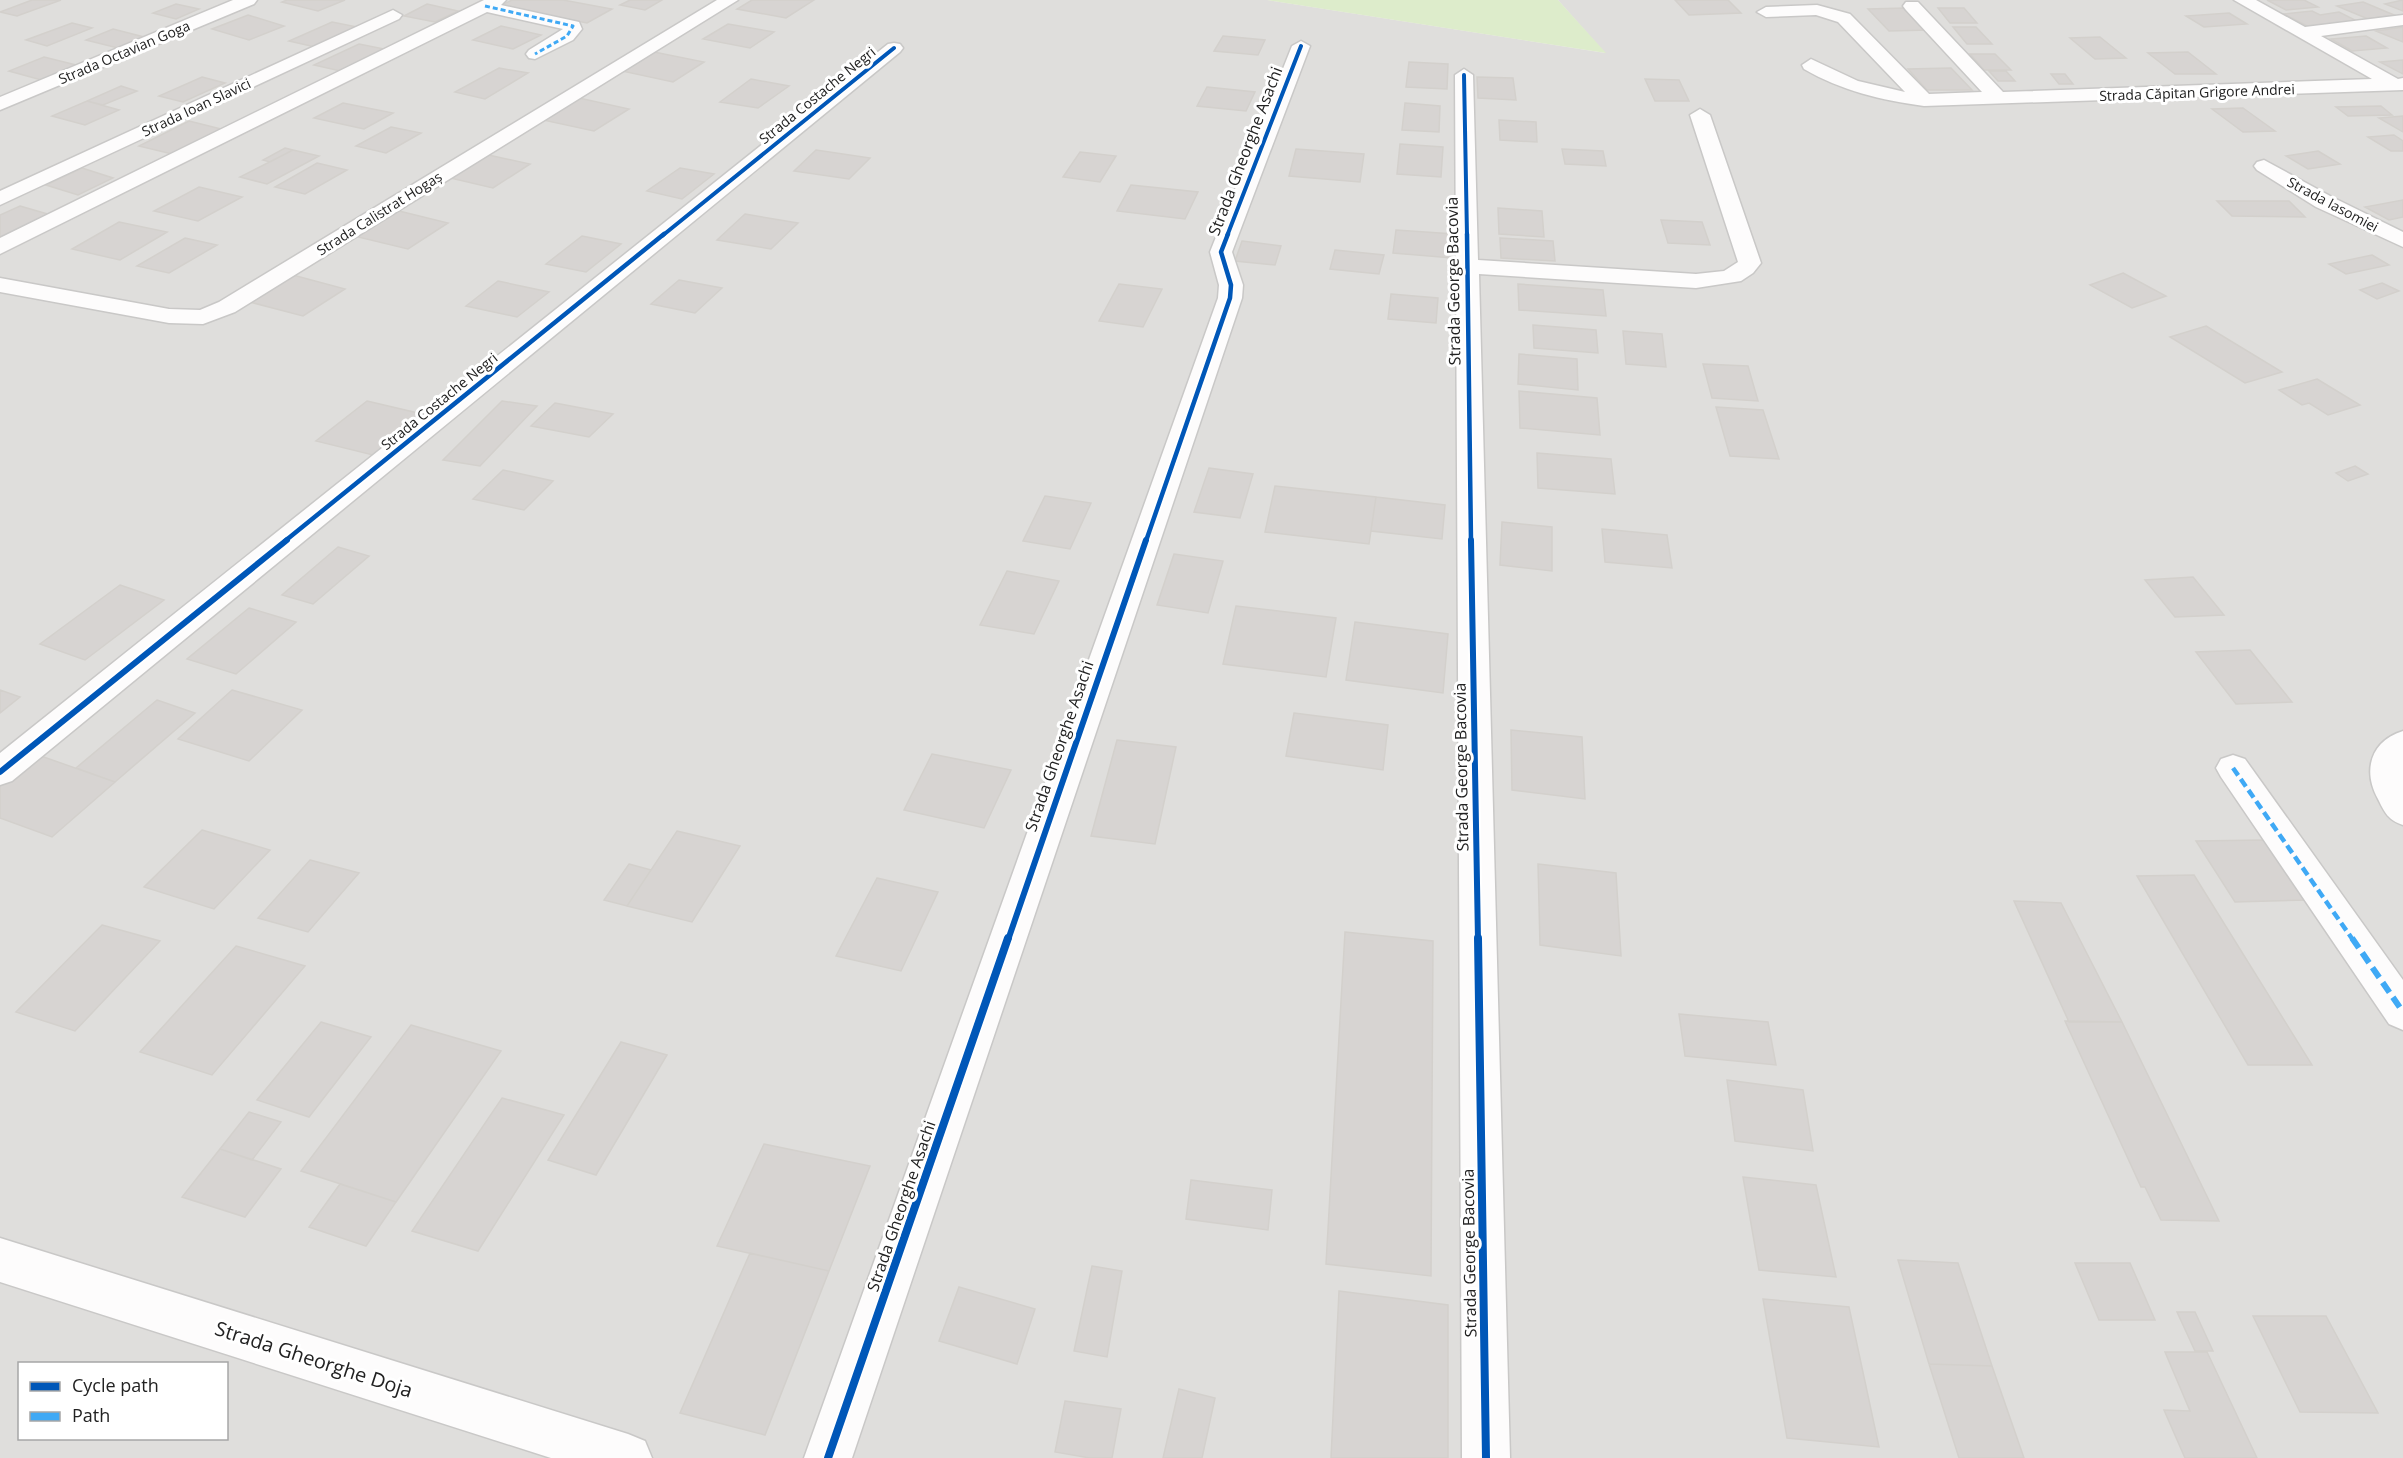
<svg xmlns="http://www.w3.org/2000/svg" width="2403" height="1458" viewBox="0 0 2403 1458" font-family="'Open Sans',sans-serif">
	<rect width="100%" height="100%" fill="#f0eeeb"/>
	<path fill="#dfdedc" fill-rule="evenodd" d="M0 0H1267L1605 53 1558 0H2403V1458H0ZM20 1364H226V1438H20Z"/>
	<path fill="#ddeccb" d="M1267 0H1558L1606 53Z"/>
	<path fill="#d7d4d2" stroke="#d3d0cc" stroke-width="1.5" d="M32 0H61L17 16 0 12Z
		M287 0H345L318 11 282 2Z
		M512 0H563L612 9 587 23 500 6Z
		M630 0H662L645 10 620 5Z
		M752 0H814L786 18 737 9Z
		M1675 0H1728L1741 13 1689 15Z
		M2267 0H2304L2318 7 2286 10Z
		M2403 0V11L2385 4Z
		M2363 2 2394 15 2368 19 2337 6Z
		M176 4 199 9 176 19 153 13Z
		M427 4 458 11 435 22 404 16Z
		M1906 8 1928 30 1889 31 1868 9Z
		M1938 8H1964L1977 23H1950Z
		M2312 11 2320 15 2339 12 2357 21 2309 27 2284 14Z
		M2229 13 2247 24 2204 27 2186 16Z
		M248 15 284 26 249 40 212 29Z
		M332 22 357 27 315 47 289 41Z
		M72 23 92 28 47 46 26 40Z
		M728 24 774 32 750 48 703 39Z
		M501 26 541 35 513 49 473 40Z
		M1953 27H1976L1992 44H1967Z
		M2403 27V42L2376 31Z
		M113 29 148 38 122 49 86 40Z
		M1223 36 1265 40 1258 55 1214 51Z
		M2366 36 2387 48 2352 51 2331 39Z
		M2100 37 2126 58 2095 59 2070 38Z
		M359 44 389 50 345 72 314 65Z
		M654 52 704 62 673 82 622 71Z
		M2188 52 2216 74H2175L2148 53Z
		M1970 54H1995L2011 70H1984Z
		M44 57 80 66 45 81 9 71Z
		M2403 60V74L2380 62Z
		M1409 62 1448 64 1447 89 1406 87Z
		M499 68 528 73 485 99 455 92Z
		M1951 68 1972 90H1927L1908 69Z
		M1989 71H2006L2015 81H1998Z
		M2051 74H2065L2073 84H2059Z
		M202 77 225 83 183 102 159 96Z
		M1477 77 1513 78 1516 100 1478 98Z
		M751 79 789 86 758 108 720 102Z
		M1645 79 1679 80 1689 101H1655Z
		M121 86 137 91 103 105 87 101Z
		M1207 87 1255 92 1246 111 1197 106Z
		M579 98 629 109 594 131 543 120Z
		M87 101 119 110 85 125 52 116Z
		M343 103 393 113 364 129 314 118Z
		M1405 103 1440 106 1439 132 1402 130Z
		M2381 106 2392 115 2348 116 2336 107Z
		M2243 108 2275 131 2243 132 2212 109Z
		M2403 116V132L2379 118Z
		M1499 120 1536 122 1537 142 1500 140Z
		M189 121 221 129 172 154 139 146Z
		M391 127 421 133 386 153 356 146Z
		M2394 135 2403 141V151H2391L2368 137Z
		M1400 144 1443 147 1441 177 1397 174Z
		M285 148 293 150 270 162 263 160Z
		M1296 149 1364 154 1360 182 1289 176Z
		M1562 149 1603 151 1606 166 1565 164Z
		M293 150 319 156 267 184 240 177Z
		M816 150 870 158 849 179 794 171Z
		M2318 151 2340 164 2308 169 2286 156Z
		M1080 152 1116 156 1100 182 1063 177Z
		M484 154 530 164 493 188 446 177Z
		M317 163 347 170 305 194 275 187Z
		M82 168 113 178 78 195 46 185Z
		M680 168 714 174 682 199 647 191Z
		M1131 185 1198 192 1185 219 1117 211Z
		M199 187 242 197 198 221 154 211Z
		M2403 200V217L2389 220 2365 207Z
		M2217 201H2289L2305 217 2232 216Z
		M20 206 51 215 0 240V215Z
		M1498 208 1542 211 1544 237 1499 234Z
		M395 210 448 223 408 249 354 236Z
		M745 214 798 223 771 249 717 240Z
		M1661 220 1702 222 1710 245 1668 243Z
		M119 222 167 232 120 260 72 249Z
		M1396 230 1454 234 1452 258 1393 253Z
		M582 236 621 244 586 272 546 264Z
		M185 238 217 245 169 273 137 266Z
		M1500 238 1553 241 1555 261 1501 258Z
		M1242 241 1281 246 1275 265 1235 261Z
		M1335 250 1384 255 1379 274 1330 269Z
		M2372 255 2389 265 2346 274 2329 264Z
		M2123 273 2166 296 2132 308 2090 285Z
		M289 274 345 289 303 316 246 301Z
		M679 280 722 288 695 313 651 304Z
		M498 281 549 292 517 317 466 306Z
		M2382 283 2399 291 2377 299 2360 290Z
		M1119 284 1162 289 1143 327 1099 321Z
		M1518 284 1603 290 1606 316 1519 310Z
		M1391 294 1438 298 1436 323 1388 319Z
		M1533 325 1596 330 1598 353 1534 348Z
		M2206 326 2282 372 2245 383 2170 337Z
		M1623 331 1662 334 1666 367 1626 364Z
		M1519 354 1577 359 1578 390 1518 384Z
		M1703 364 1748 366 1758 401 1712 398Z
		M2317 379 2360 405 2328 415 2309 403 2302 405 2279 390Z
		M1519 391 1597 398 1600 435 1520 428Z
		M367 401 422 414 373 455 316 441Z
		M502 401 537 406 480 466 443 460Z
		M555 403 613 414 589 437 531 426Z
		M1716 407 1763 410 1779 459 1730 456Z
		M1537 453 1611 459 1615 494 1538 488Z
		M2355 466 2368 474 2348 481 2336 473Z
		M1209 468 1253 474 1240 518 1194 512Z
		M503 470 553 481 524 510 473 499Z
		M1275 486 1376 497 1369 544 1265 532Z
		M1045 496 1091 503 1070 549 1023 541Z
		M1376 497 1445 505 1442 539 1371 531Z
		M1502 522 1552 527V571L1500 565Z
		M1602 529 1667 535 1672 568 1605 562Z
		M338 547 369 556 313 604 282 595Z
		M1174 554 1223 561 1208 613 1157 605Z
		M1007 571 1059 581 1034 634 980 625Z
		M2193 577 2224 615 2175 617 2145 580Z
		M120 585 164 600 85 660 40 644Z
		M1236 606 1336 618 1326 677 1223 664Z
		M249 608 296 622 236 674 187 659Z
		M1355 622 1448 634 1443 693 1346 680Z
		M2250 650 2292 702 2236 704 2196 652Z
		M0 690 20 697 0 713Z
		M232 690 302 710 249 761 178 739Z
		M157 700 195 713 115 782 76 768Z
		M1294 713 1388 725 1383 770 1286 756Z
		M1511 730 1582 737 1585 799 1512 790Z
		M1117 740 1176 747 1155 844 1091 836Z
		M932 754 1011 770 984 828 904 810Z
		M38 755 115 782 52 837 0 818V785Z
		M202 830 270 850 214 909 144 887Z
		M677 831 740 846 692 922 627 906Z
		M2264 840 2306 900 2235 902 2196 841Z
		M310 860 359 873 308 932 258 918Z
		M629 864 651 870 627 906 604 900Z
		M1538 864 1616 873 1621 956 1540 945Z
		M2194 875 2312 1065H2248L2137 876Z
		M877 878 938 892 901 971 836 956Z
		M2014 901 2061 903 2122 1022H2069Z
		M102 925 160 941 75 1031 16 1012Z
		M1345 932 1433 941 1431 1276 1326 1264Z
		M236 946 305 966 212 1075 140 1052Z
		M1679 1014 1768 1022 1776 1065 1685 1056Z
		M2065 1021 2122 1022 2219 1221 2161 1220 2145 1187H2141Z
		M321 1022 371 1037 309 1117 257 1100Z
		M411 1025 501 1051 396 1202 301 1171Z
		M621 1042 667 1055 596 1175 548 1160Z
		M1727 1080 1803 1090 1813 1151 1735 1141Z
		M502 1098 564 1115 478 1251 412 1231Z
		M249 1112 281 1122 252 1160 220 1149Z
		M764 1144 870 1166 829 1271 717 1246Z
		M220 1149 281 1169 245 1217 182 1197Z
		M1743 1177 1816 1185 1836 1277 1759 1270Z
		M1191 1180 1272 1190 1268 1230 1186 1219Z
		M340 1184 396 1202 366 1246 309 1227Z
		M750 1253 829 1271 765 1435 680 1413Z
		M1898 1260 1958 1263 1992 1366 1929 1364Z
		M2075 1263H2130L2155 1320H2099Z
		M1092 1266 1122 1271 1107 1357 1074 1351Z
		M959 1287 1035 1309 1017 1364 939 1341Z
		M1339 1291 1448 1305V1458H1331Z
		M1763 1299 1849 1307 1879 1447 1787 1438Z
		M2177 1312H2195L2213 1351H2195Z
		M2253 1316H2326L2378 1413 2300 1412Z
		M2165 1352H2207L2257 1458H2185L2164 1410 2190 1411Z
		M1929 1364 1992 1366 2024 1458H1959Z
		M1179 1389 1215 1398 1202 1458H1163Z
		M1065 1401 1121 1409 1112 1458H1090L1055 1452Z"/>
	<g fill="none" stroke-linecap="round" stroke-linejoin="round">
		<defs>
			<path id="minor" d="M233 0H257L254 4 0 110V97Z
				M484 0H506L501 5 579 22 582 29 573 40 535 59 529 58 526 54 529 50 563 29 487 12 0 254V238Z
				M717 0H738L235 312 203 324 169 323 0 292V278L169 309 200 310 219 302Z
				M2234 0H2256L2305 27 2403 15V25L2321 36 2398 79 2403 78V90L1924 106C1881 100 1842 91 1804 69L1802 65 1811 59 1858 81 1905 92 1838 22 1816 15 1766 17 1757 12 1766 7 1817 5 1850 14 1929 94 1982 92 1906 10 1903 6 1906 2H1918L2003 92 2372 79Z
				M393 10 402 15 399 19 0 205V191Z
				M1301 41 1310 46 1232 252 1243 285 1242 298 852 1458H804L1218 298 1219 285 1210 252 1292 46Z
				M894 43 900 44 903 48 900 52 12 781 0 785V753L888 44Z
				M1464 69 1473 75 1478 260 1696 274 1724 271 1738 262 1690 115 1700 109 1710 115 1761 263 1753 273 1741 281 1696 288 1479 274 1510 1458H1462L1455 75Z
				M2264 160 2332 197 2403 232V247L2316 207 2257 170 2254 166 2257 162Z
				M2403 731V825C2388 820 2385 813 2378 799 2362 770 2371 741 2403 731Z
				M2233 755 2245 759 2403 980V1030L2389 1024 2221 777 2216 768 2221 759Z"/>
			<path id="tertiary" d="M0 1238 628 1434 645 1441 652 1458H551L0 1282Z"/>
		</defs>
		<use href="#minor" stroke="#c9c8c7" stroke-width="3"/>
		<use href="#tertiary" stroke="#c9c8c7" stroke-width="3"/>
		<use href="#minor" fill="#fdfcfc" fill-rule="evenodd"/>
		<use href="#tertiary" fill="#fdfcfc" fill-rule="evenodd"/>
		<path stroke="#3fa9f5" stroke-width="3" stroke-dasharray="5 3" stroke-linecap="butt" d="M485 6 573 26 567 36 535 54"/>
		<path stroke="#3fa9f5" stroke-width="4.5" stroke-dasharray="9 4.5" stroke-linecap="butt" d="M2233 768 2353 940"/>
		<path stroke="#3fa9f5" stroke-width="6" stroke-dasharray="12 6" stroke-linecap="butt" d="M2352 938 2403 1012"/>
		<defs>
			<path id="cycleway-far3" d="M1464 75 1467 236
				M662 236 894 48
				M1227 236 1301 46"/>
			<path id="cycleway-far2" d="M1467 234 1471 541
				M285 541 664 234
				M1146 541 1230 298 1231 285 1221 252 1228 234"/>
			<path id="cycleway-far1" d="M1471 540 1478 940
				M0 772 287 540
				M1008 940 1146 540"/>
			<path id="cycleway" d="M1478 938 1486 1458
				M828 1458 1008 938"/>
		</defs>
		<use href="#cycleway-far3" stroke="#fff" stroke-width="6"/>
		<use href="#cycleway-far2" stroke="#fff" stroke-width="8"/>
		<use href="#cycleway-far1" stroke="#fff" stroke-width="10"/>
		<use href="#cycleway" stroke="#fff" stroke-width="11"/>
		<use href="#cycleway-far3" stroke="#0057b8" stroke-width="4"/>
		<use href="#cycleway-far2" stroke="#0057b8" stroke-width="4.5"/>
		<use href="#cycleway-far1" stroke="#0057b8" stroke-width="6"/>
		<use href="#cycleway" stroke="#0057b8" stroke-width="8"/>
	</g>
	<g text-anchor="middle" dominant-baseline="central" stroke-width="6" stroke-linejoin="round" paint-order="stroke">
		<g font-size="14" fill="#222" stroke="#fff">
			<text transform="translate(124 52) rotate(-23)">Strada Octavian Goga</text>
			<text transform="translate(2197 92) rotate(-2)">Strada Căpitan Grigore Andrei</text>
			<text transform="translate(817 95) rotate(-39)">Strada Costache Negri</text>
			<text transform="translate(196 107) rotate(-25)">Strada Ioan Slavici</text>
			<text transform="translate(2333 204) rotate(28)">Strada Iasomiei</text>
			<text transform="translate(379 213) rotate(-32)">Strada Calistrat Hogaș</text>
			<text transform="translate(439 401) rotate(-39)">Strada Costache Negri</text>
		</g>
		<g font-size="16" fill="#222" stroke="#fff">
			<text transform="translate(1245 151) rotate(-69)">Strada Gheorghe Asachi</text>
			<text transform="translate(1453 281) rotate(-91)">Strada George Bacovia</text>
			<text transform="translate(1059 746) rotate(-71)">Strada Gheorghe Asachi</text>
			<text transform="translate(1461 767) rotate(-91)">Strada George Bacovia</text>
			<text transform="translate(901 1206) rotate(-71)">Strada Gheorghe Asachi</text>
			<text transform="translate(1469 1253) rotate(-91)">Strada George Bacovia</text>
		</g>
		<g font-size="20" fill="#222" stroke="#fff">
			<text transform="translate(314 1359) rotate(18)">Strada Gheorghe Doja</text>
		</g>
	</g>
	<rect x="18" y="1362" width="210" height="78" fill="#ffffff" stroke="#a7a7a7" stroke-width="1.5"/>
	<rect x="30" y="1382" width="30" height="9" fill="#0057b8" stroke="#a7a7a7" stroke-width="1.5"/>
	<text x="72" y="1392" font-size="18" fill="#222222">Cycle path</text>
	<rect x="30" y="1412" width="30" height="9" fill="#3fa9f5" stroke="#a7a7a7" stroke-width="1.5"/>
	<text x="72" y="1422" font-size="18" fill="#222222">Path</text>
</svg>
